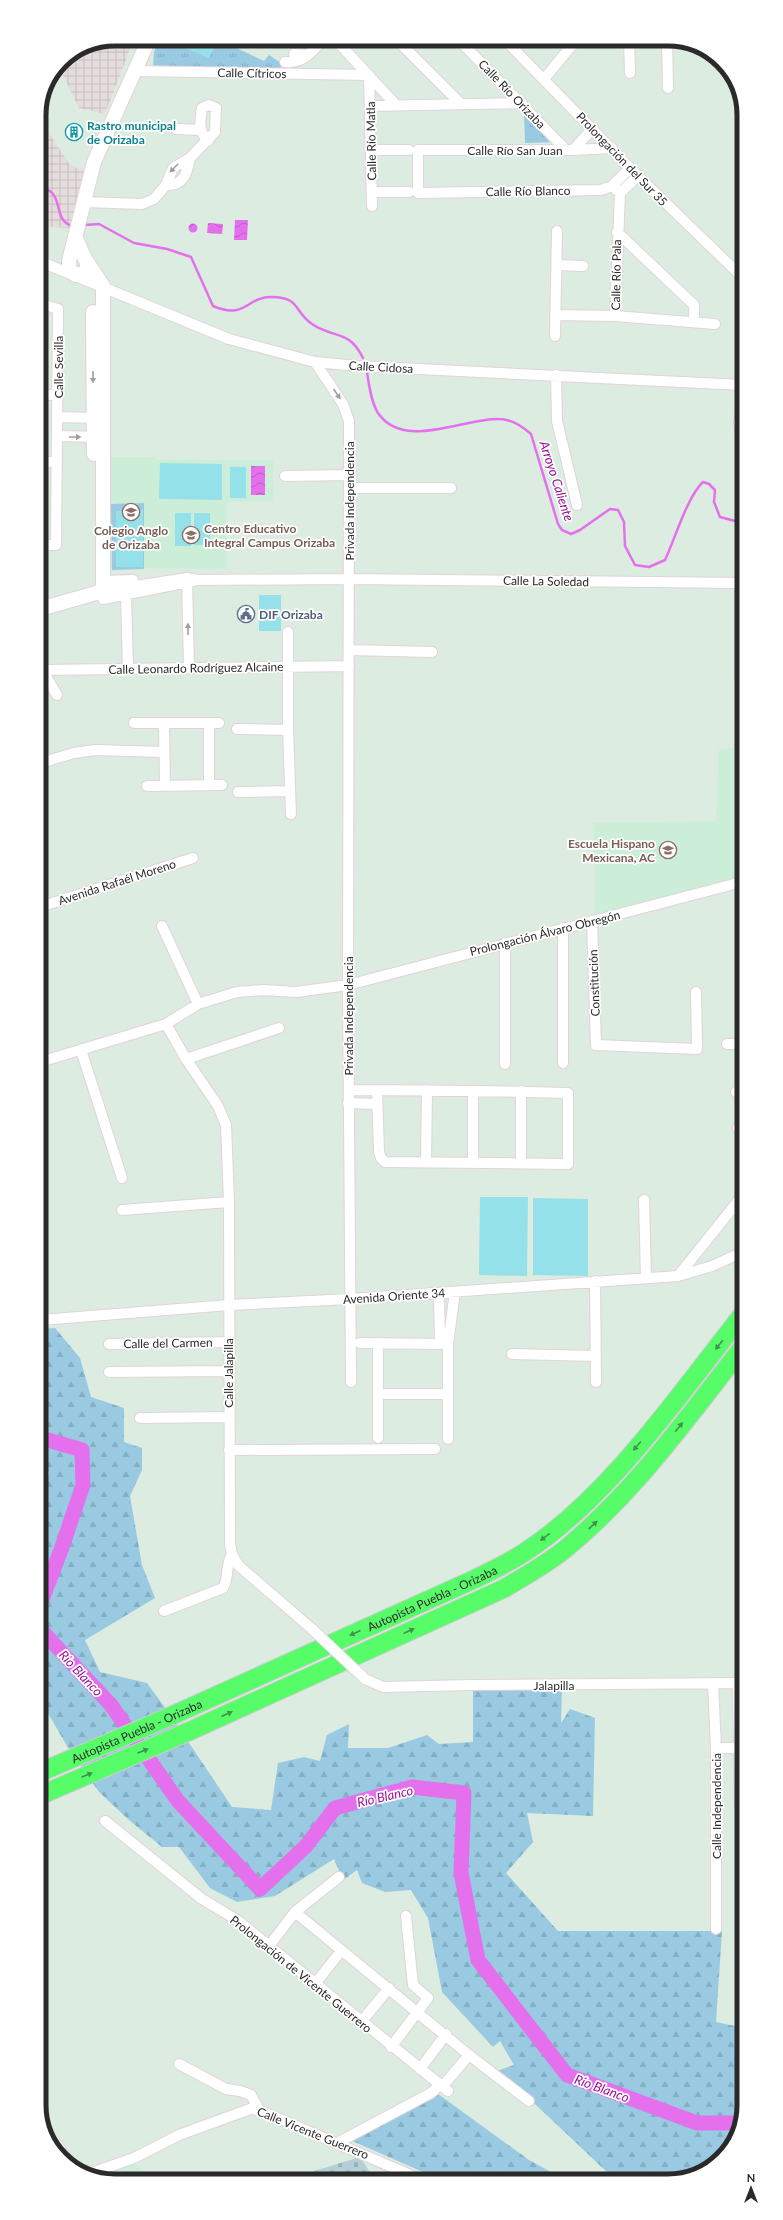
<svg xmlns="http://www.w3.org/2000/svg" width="783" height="2220" viewBox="0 0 783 2220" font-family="Lato,sans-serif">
	<defs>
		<pattern id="industrial-grid" width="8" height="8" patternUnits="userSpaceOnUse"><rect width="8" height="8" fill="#e5dddd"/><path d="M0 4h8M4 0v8" fill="none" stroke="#c5bebe"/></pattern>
		<pattern id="forest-firs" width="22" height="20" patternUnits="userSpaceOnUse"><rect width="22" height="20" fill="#99cae2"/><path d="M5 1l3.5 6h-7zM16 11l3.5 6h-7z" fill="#84aec2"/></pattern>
		<pattern id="cemetery-stones" width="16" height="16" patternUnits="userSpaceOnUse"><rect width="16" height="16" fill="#b4d0d6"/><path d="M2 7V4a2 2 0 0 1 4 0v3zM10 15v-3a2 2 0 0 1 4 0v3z" fill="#9bb3b8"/></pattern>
		<pattern id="park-tufts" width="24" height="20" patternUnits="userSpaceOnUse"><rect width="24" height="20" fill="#99cae2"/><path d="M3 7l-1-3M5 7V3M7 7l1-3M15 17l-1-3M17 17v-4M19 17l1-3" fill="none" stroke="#84aec2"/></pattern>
		<pattern id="water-waves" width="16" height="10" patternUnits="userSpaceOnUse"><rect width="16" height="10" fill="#e570ed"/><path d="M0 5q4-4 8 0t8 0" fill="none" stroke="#ba5cc0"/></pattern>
	</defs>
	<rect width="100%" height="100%" fill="#dcece0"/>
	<path fill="url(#industrial-grid)" d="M115 39H134L105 114 79 108 59 67 61 61 86 45Z
		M39 118 70 165 84 171 69 228 39 226Z"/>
	<path fill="#cceed8" d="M107 457H155V460H273V501L227 502V569L107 568Z
		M742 748V878L595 916 594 823 716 821 719 749Z
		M134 2164 160 2181H110L101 2177Z"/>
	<path fill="#99cae2" d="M144 503V569L112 570 111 504Z"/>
	<path fill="url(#forest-firs)" d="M55 1328 80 1358 91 1397 124 1408V1442L142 1448V1470L130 1496 142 1565 155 1598 85 1640 100 1672 147 1683 171 1716 232 1807 271 1810 278 1763 304 1757 320 1761 327 1735 349 1724 348 1748H388L427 1735 439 1744 473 1742V1687H562L561 1723 570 1709 595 1718 593 1816 527 1813 533 1842 506 1873 558 1931H722L716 2022 744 2028V2105L728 2151 687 2178 594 2179 607 2172 518 2088 497 2071 514 2065 500 2041 493 2047 442 1992 428 1918 411 1890 385 1892 362 1883 357 1870 343 1880 334 1859 275 1896 237 1902 210 1888 179 1847H162L129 1820 99 1792 67 1746 41 1701V1506L49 1472H41V1329Z
		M438 2094 529 2160 564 2179H439L350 2140Z"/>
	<path fill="url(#cemetery-stones)" d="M360 2157 375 2180H285Z"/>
	<path fill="url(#park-tufts)" d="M160 39H218L264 61 269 55 281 63V69L153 68 154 52Z
		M524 112 555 142 525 143Z"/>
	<path fill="#95e1e9" d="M178 39H212L217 41 209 58 176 44Z
		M160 463 222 464V500L159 499Z
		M230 467H246V498H230Z
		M143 510V567H116V511Z
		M175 513H191V546H175Z
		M194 513H210V545H194Z
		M259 595H281V631H259Z
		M480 1197H528L527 1276 479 1275Z
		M533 1198 588 1199V1276L533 1275Z"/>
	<path fill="url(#water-waves)" d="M235 220H248L247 240H234Z
		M208 223 223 224 222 234 207 233Z
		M188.5 228a4.5 4.5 0 1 1 9 0a4.5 4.5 0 1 1-9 0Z
		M251 466H265V495H251Z"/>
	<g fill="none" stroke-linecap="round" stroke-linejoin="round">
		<path stroke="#e570ed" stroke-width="2.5" d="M39 185C43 188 50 190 53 194 61 204 56 221 72 226
			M84 225 99 224 134 243 167 249 191 257 213 306C246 320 246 297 271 297 301 297 293 311 312 324 334 339 349 329 363 358
			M367 372C369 385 371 402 378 413 404 451 463 418 499 419 512 419 522 426 531 434L558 524 562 530 571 534 580 530 610 509 618 510 624 522 625 546 635 565 649 567 665 560C675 539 687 497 703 482L709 484 715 490 714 502 720 517 735 521 742 515"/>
		<path stroke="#e570ed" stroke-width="15" d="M41 1438 82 1450 83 1485 61 1550 41 1602
			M41 1630 111 1705 178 1801 260 1889 306 1846 335 1808 412 1787 464 1793 461 1873 478 1960 567 2075 697 2123H738"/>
		<defs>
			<path id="street" d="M335 39 396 105
				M396 39 461 104
				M458 39 566 150
				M504 39 638 176 742 277
				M629 39 630 73
				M667 39 668 88
				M294 54 308 55
				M285 62C304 64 312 51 324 39
				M135 71 369 75 372 206
				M544 79 577 39
				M370 106 522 103
				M176 129 200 130
				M612 148 573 150H418V193L601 190 612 186 630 168
				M371 150H409
				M573 150 593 128
				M166 185C184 186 187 173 190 158
				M612 186 620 193 615 316
				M372 192H409
				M620 193 638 176
				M83 202 142 204 154 199 166 185 173 168 190 158 215 132 216 108 209 105 202 108C200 121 198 131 208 141
				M617 232 694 305V322
				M39 261 229 339 315 362 358 366 742 385
				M557 265 583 266
				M39 303 58 309 56 545H40
				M555 315 615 316 715 324
				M555 336 557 231
				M315 362 343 404 349 421 348 985 351 1382
				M556 375 557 421 577 505
				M39 395H58
				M742 408 739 422 742 443
				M57 417 100 418
				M57 436 99 437
				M40 462H57
				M285 476 350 475
				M350 488H451
				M187 578 189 668
				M198 580 103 599V591L187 578 198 580 349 579 742 583
				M103 581 133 580
				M740 583V679H742
				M126 594 128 669
				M288 632V730L291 814
				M349 650 432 652
				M40 666 57 695
				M42 670 349 666
				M134 723H219
				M164 723 165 786
				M237 729 288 730
				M40 763 74 753 95 750 164 752
				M209 784V723
				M147 786 222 785
				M238 792 290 791
				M40 907 193 858
				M592 921 596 1045 697 1049 696 992
				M162 926 198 1004
				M563 928V1063
				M505 943V1064
				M166 1024 186 1059 218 1106 226 1125 229 1202 230 1544 232 1554 238 1565 312 1629
				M727 1044H743
				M81 1050 122 1178
				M186 1059 279 1028
				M40 1062 166 1024 198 1004 237 992 264 990 296 992 348 985 742 882
				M349 1090C422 1090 495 1091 568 1093V1164L385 1162 381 1158 379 1152 377 1090
				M473 1091V1162
				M521 1091V1163
				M736 1092H743
				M348 1103 377 1104
				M738 1128 743 1122
				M426 1162 427 1090
				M644 1200 646 1278
				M122 1210 229 1202
				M678 1276 743 1195
				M595 1281 596 1382
				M439 1293 440 1344
				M41 1320 229 1305 350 1299 678 1276 712 1266 743 1252
				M360 1343 448 1344
				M378 1343V1438
				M109 1344 228 1342
				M512 1354 595 1356
				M109 1372 228 1371
				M378 1394H448
				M140 1418 228 1417
				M448 1439V1344L455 1292
				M229 1450 435 1449
				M164 1611 223 1588C229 1579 225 1566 232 1554
				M365 1679 383 1687 473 1685 743 1683
				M713 1683 716 1748V1929
				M738 1683 740 1807
				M716 1748H744
				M105 1821 202 1899 237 1920 448 2091
				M295 1912 469 2055 529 2101
				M269 1946 295 1912 339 1877
				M315 1984 341 1951
				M362 2021 389 1988
				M391 2047 428 1998 413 1985 406 1916
				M179 2064 226 2089 240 2091 251 2095 259 2110
				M420 2069 446 2034
				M442 2087 469 2055
				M339 2142 431 2093 440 2085
				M91 2173 134 2158 179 2135 250 2109 259 2110 422 2180"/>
			<path id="secondary" d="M87 262V269L83 273 75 275 69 268V261L94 162 149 39
				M93 312 94 454
				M40 609 103 591V286L85 259 75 236
				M50 2138 67 2163"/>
			<g id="highway">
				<path id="s1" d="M41 1772 171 1716 477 1578C493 1570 510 1562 525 1552 610 1497 680 1393 743 1314"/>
				<path d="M41 1795 192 1730 503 1589C524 1577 545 1565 564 1550 634 1493 687 1418 743 1347"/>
			</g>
		</defs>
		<use href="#street" stroke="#e3d2db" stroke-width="12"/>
		<use href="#secondary" stroke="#e3d2db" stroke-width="16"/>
		<use href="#highway" stroke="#ccc" stroke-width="20"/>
		<use href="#street" stroke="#fff" stroke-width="10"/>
		<use href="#secondary" stroke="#fff" stroke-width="14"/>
		<use href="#highway" stroke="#57fc69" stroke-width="18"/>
		<defs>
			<path id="street-bridge" d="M312 1629 365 1679"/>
		</defs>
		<use href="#street-bridge" stroke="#e3d2db" stroke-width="12" stroke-linecap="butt"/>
		<use href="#street-bridge" stroke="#fff" stroke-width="10"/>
	</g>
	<defs><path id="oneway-solid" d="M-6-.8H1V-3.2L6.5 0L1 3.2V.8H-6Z"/></defs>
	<g fill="#9f9f9f">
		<use href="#oneway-solid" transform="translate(174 168) rotate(135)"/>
		<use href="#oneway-solid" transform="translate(93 377) rotate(90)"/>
		<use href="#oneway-solid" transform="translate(337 394) rotate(56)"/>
		<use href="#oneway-solid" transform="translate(75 437)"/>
		<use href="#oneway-solid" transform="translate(188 629) rotate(-91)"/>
	</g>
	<g fill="#40934a">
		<use href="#oneway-solid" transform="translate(719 1345) rotate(128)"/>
		<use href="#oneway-solid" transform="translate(679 1427) rotate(-52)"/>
		<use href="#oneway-solid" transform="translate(637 1446) rotate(130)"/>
		<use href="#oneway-solid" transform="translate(593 1525) rotate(-43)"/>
		<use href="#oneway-solid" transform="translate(545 1537) rotate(143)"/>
		<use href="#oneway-solid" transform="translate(409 1631) rotate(-24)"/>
		<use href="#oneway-solid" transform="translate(355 1633) rotate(156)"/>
		<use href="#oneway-solid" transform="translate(227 1714) rotate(-24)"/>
		<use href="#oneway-solid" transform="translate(143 1751) rotate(-23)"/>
		<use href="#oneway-solid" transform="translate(87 1775) rotate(-23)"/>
	</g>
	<defs>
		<symbol id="building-ring" viewBox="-11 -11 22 22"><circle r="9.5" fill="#fff" stroke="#0f9aa8" stroke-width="1.5"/><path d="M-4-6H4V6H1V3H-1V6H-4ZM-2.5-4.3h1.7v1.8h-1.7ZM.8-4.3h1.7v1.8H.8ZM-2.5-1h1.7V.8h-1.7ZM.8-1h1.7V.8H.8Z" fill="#0f9aa8"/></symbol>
		<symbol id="school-ring" viewBox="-11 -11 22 22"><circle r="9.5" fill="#fff" stroke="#8d6e63" stroke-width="1.5"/><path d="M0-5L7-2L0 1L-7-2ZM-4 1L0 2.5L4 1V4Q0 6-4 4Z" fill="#8d6e63"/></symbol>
		<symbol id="civic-ring" viewBox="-11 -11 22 22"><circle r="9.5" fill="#fff" stroke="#5c6f8a" stroke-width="1.5"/><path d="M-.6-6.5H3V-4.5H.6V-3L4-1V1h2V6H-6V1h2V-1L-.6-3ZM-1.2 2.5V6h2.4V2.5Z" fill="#5c6f8a"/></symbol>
	</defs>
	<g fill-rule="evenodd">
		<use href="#building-ring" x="64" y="122" width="20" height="20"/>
		<use href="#school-ring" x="121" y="502" width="20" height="20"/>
		<use href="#school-ring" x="181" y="525" width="20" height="20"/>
		<use href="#civic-ring" x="236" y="604" width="20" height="20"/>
		<use href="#school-ring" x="658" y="840" width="20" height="20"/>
	</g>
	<g text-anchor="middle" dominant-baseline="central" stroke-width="3.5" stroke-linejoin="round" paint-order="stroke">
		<g font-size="12" fill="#2a2a2a" stroke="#fff">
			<text transform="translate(252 73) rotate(1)">Calle Cítricos</text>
			<text transform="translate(512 94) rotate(46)">Calle Río Orizaba</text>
			<text transform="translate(371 141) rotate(-91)">Calle Río Matla</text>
			<text x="515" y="150">Calle Río San Juan</text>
			<text transform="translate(622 159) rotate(46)">Prolongación del Sur 35</text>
			<text transform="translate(528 191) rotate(-1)">Calle Río Blanco</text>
			<text transform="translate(616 275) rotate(-89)">Calle Río Pala</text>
			<text transform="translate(58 367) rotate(-90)">Calle Sevilla</text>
			<text transform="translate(381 367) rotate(3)">Calle Cidosa</text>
			<text transform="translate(349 501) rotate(-90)">Privada Independencia</text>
			<text transform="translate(546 581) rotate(1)">Calle La Soledad</text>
			<text transform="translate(196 668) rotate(-1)">Calle Leonardo Rodríguez Alcaine</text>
			<text transform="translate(117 882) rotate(-18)">Avenida Rafaél Moreno</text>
			<text transform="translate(545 933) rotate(-14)">Prolongación Álvaro Obregón</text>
			<text transform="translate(594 983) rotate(-92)">Constitución</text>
			<text transform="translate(348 1016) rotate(-90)">Privada Independencia</text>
			<text transform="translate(394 1296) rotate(-4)">Avenida Oriente 34</text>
			<text transform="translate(168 1343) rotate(-1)">Calle del Carmen</text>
			<text transform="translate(228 1373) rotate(-90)">Calle Jalapilla</text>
			<text stroke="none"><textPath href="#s1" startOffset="428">Autopista Puebla - Orizaba</textPath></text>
			<text x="554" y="1685">Jalapilla</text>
			<text stroke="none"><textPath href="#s1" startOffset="104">Autopista Puebla - Orizaba</textPath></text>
			<text transform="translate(716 1806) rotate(-90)">Calle Independencia</text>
			<text transform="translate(301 1974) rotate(39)">Prolongación de Vicente Guerrero</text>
			<text transform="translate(313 2133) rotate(22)">Calle Vicente Guerrero</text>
		</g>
		<g font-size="12" font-weight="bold" fill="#0d838f" stroke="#fff" text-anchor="start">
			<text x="87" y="125">Rastro municipal<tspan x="87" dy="14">de Orizaba</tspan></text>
		</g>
		<g font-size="12" font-weight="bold" fill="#785e54" stroke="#fff" text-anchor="start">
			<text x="204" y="528">Centro Educativo<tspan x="204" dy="14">Integral Campus Orizaba</tspan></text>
			<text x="131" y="530" text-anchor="middle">Colegio Anglo<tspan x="131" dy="14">de Orizaba</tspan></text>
			<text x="655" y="843" text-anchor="end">Escuela Hispano<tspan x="655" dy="14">Mexicana, AC</tspan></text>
		</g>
		<g font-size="12" font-weight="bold" fill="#4e5e75" stroke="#fff" text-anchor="start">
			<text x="259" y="614">DIF Orizaba</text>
		</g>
		<g font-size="13" font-style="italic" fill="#9a0f98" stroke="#fff">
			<text transform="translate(557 481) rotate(72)">Arroyo Caliente</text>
			<text transform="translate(81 1673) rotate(47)">Río Blanco</text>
			<text transform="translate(385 1796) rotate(-13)">Río Blanco</text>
			<text transform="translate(602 2088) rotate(20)">Río Blanco</text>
		</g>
	</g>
	<path d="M0 0H783V2220H0ZM115 46H668A69 69 0 0 1 737 115V2105A69 69 0 0 1 668 2174H115A69 69 0 0 1 46 2105V115A69 69 0 0 1 115 46Z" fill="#fff" fill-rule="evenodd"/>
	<path fill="none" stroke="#2a2a2a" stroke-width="5" d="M115 46H668A69 69 0 0 1 737 115V2105A69 69 0 0 1 668 2174H115A69 69 0 0 1 46 2105V115A69 69 0 0 1 115 46Z"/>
	<g transform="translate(751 2188)" stroke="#ffffff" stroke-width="3" paint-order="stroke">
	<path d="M0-3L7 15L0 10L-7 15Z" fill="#2a2a2a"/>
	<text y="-6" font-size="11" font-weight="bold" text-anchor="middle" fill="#2a2a2a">N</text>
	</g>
</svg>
